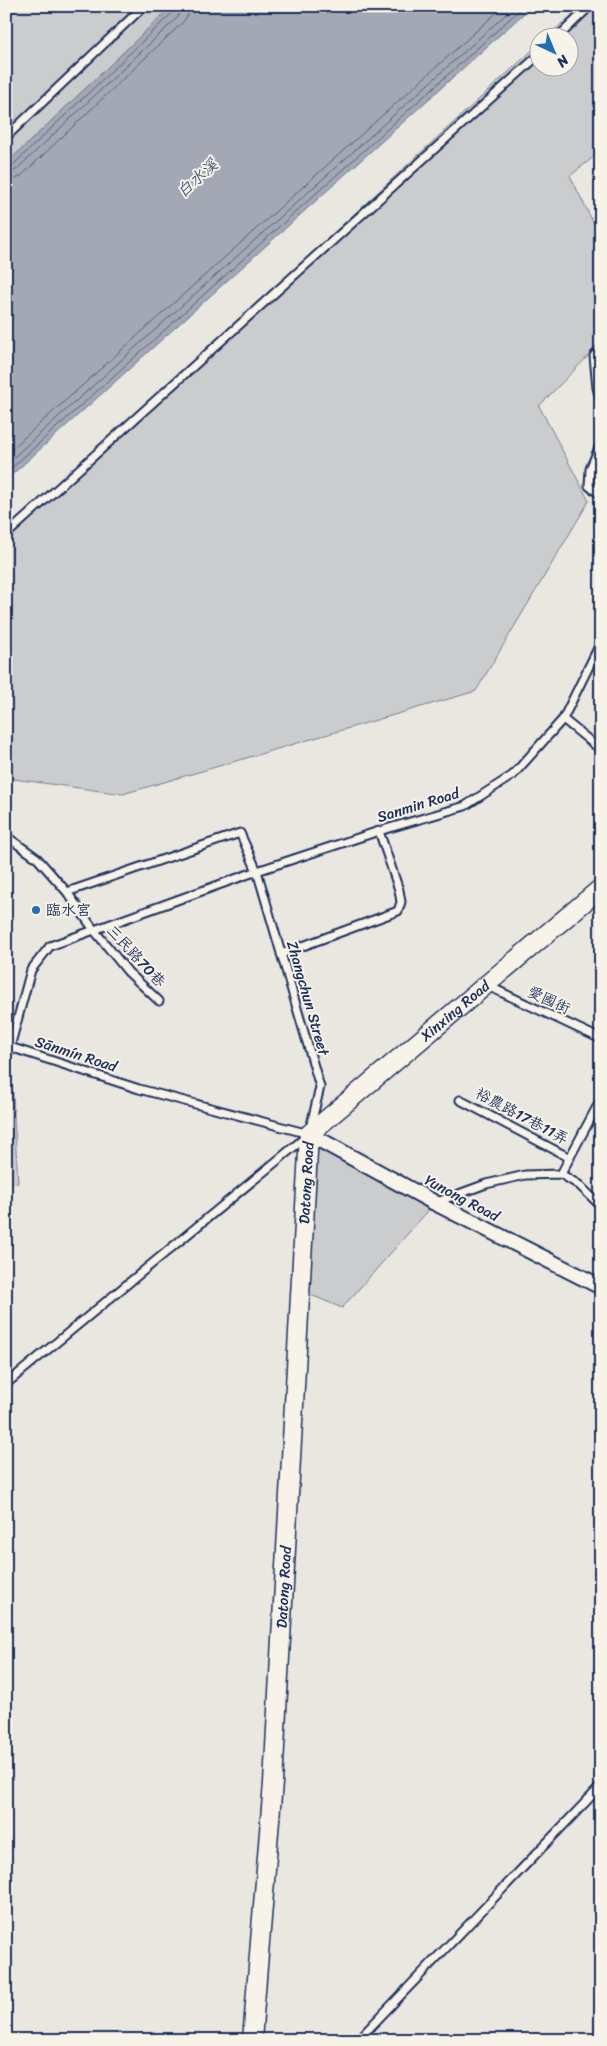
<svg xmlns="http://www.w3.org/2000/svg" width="607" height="2046" viewBox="0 0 607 2046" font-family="Sriracha,'LXGW WenKai TC',sans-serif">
	<rect width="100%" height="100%" fill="#eae7e0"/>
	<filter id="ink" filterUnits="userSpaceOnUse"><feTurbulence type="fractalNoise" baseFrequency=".02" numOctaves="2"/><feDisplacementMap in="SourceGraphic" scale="10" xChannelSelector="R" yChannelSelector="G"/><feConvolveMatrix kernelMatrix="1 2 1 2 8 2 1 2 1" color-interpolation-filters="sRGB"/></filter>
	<g filter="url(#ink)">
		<path fill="#cbcccd" stroke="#737e96" d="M6 6H172L6 164Z
			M581 6H601V151L570 176 601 238V343L539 406 589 501 476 691 123 794 6 778V534L539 44 540 68H570V38L547 37Z
			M10 1047 18 1183 6 1185V1048Z
			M311 1138 435 1203 342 1308 299 1290Z"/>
		<path fill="#a3a8b4" stroke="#6d7892" d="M172 6H532L6 480V164Z"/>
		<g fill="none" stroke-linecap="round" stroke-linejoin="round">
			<path stroke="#515f80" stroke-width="1" d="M6 167 12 166 173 12 175 6
				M6 174 16 170 178 17 182 6
				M6 181 14 180 21 176 183 22 188 15 189 6
				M6 454 504 6
				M6 464 515 6
				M6 473 524 6"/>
			<defs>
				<path id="service" d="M557 38 590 6
					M6 137 144 6
					M601 348 594 356 597 388 601 400
					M601 443 590 469 589 486 601 495
					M6 535 540 54
					M563 719 601 750
					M6 836 37 858 67 892 94 930 128 972 159 1001
					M67 892 240 833 257 871 320 1087 310 1129
					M281 954 398 911 401 902 399 890 379 831
					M486 985 601 1039
					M460 1100 570 1158
					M309 1134 139 1089 10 1047 31 970 50 946 257 871 379 831 465 806 513 775 563 719 601 642
					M561 1174 601 1099
					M437 1202 486 1184 525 1175 561 1174 579 1185 601 1206
					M6 1384 307 1136
					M358 2040 601 1786"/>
				<path id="minor" d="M309 1134 435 1203 601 1287"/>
				<g id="tertiary">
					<path id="s1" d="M252 2040 273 1783 309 1134 601 888"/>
				</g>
			</defs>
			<use href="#service" stroke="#1b2f5e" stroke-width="11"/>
			<use href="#minor" stroke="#1b2f5e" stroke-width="18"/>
			<use href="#tertiary" stroke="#1b2f5e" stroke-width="21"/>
			<use href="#service" stroke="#f7f3e8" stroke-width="7"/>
			<use href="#minor" stroke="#f7f3e8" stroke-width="14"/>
			<use href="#tertiary" stroke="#f7f3e8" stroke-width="18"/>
		</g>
	</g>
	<circle fill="#1f6fb2" stroke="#f7f3e8" stroke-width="2" cx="36" cy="910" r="5"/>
	<g text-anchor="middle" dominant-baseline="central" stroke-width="4" stroke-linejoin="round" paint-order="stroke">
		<g font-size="15" fill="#1b2f5e" stroke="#f7f3e8">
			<text transform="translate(418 805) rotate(-17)">Sanmin Road</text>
			<text transform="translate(136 956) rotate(47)">三民路70巷</text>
			<text transform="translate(308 998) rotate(74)">Zhangchun Street</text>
			<text transform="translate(549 1000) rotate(25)">愛國街</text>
			<text stroke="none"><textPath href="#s1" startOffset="1099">Xinxing Road</textPath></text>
			<text transform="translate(76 1054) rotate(18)">Sānmín Road</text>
			<text transform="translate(522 1116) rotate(28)">裕農路17巷11弄</text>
			<text stroke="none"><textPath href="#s1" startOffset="859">Datong Road</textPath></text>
			<text transform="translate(462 1198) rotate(28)">Yunong Road</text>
			<text stroke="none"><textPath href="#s1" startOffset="454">Datong Road</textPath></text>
		</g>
		<g font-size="15" fill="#1b2f5e" stroke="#f7f3e8" text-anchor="start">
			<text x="46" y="910">臨水宮</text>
		</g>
		<g font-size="16" font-style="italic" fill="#445378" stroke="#f7f3e8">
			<text transform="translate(197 178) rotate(-42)">白水溪</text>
		</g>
	</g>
	<rect width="607" height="2046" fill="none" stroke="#f7f3e8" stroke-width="25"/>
	<rect x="12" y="12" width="582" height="2021" fill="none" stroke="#1b2f5e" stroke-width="2" filter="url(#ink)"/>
	<g transform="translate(554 52) rotate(136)"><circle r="24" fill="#f7f3e8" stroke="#9fa5b1"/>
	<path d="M0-4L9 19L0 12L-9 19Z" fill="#1f6fb2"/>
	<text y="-8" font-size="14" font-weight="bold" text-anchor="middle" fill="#1b2f5e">N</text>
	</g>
</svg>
